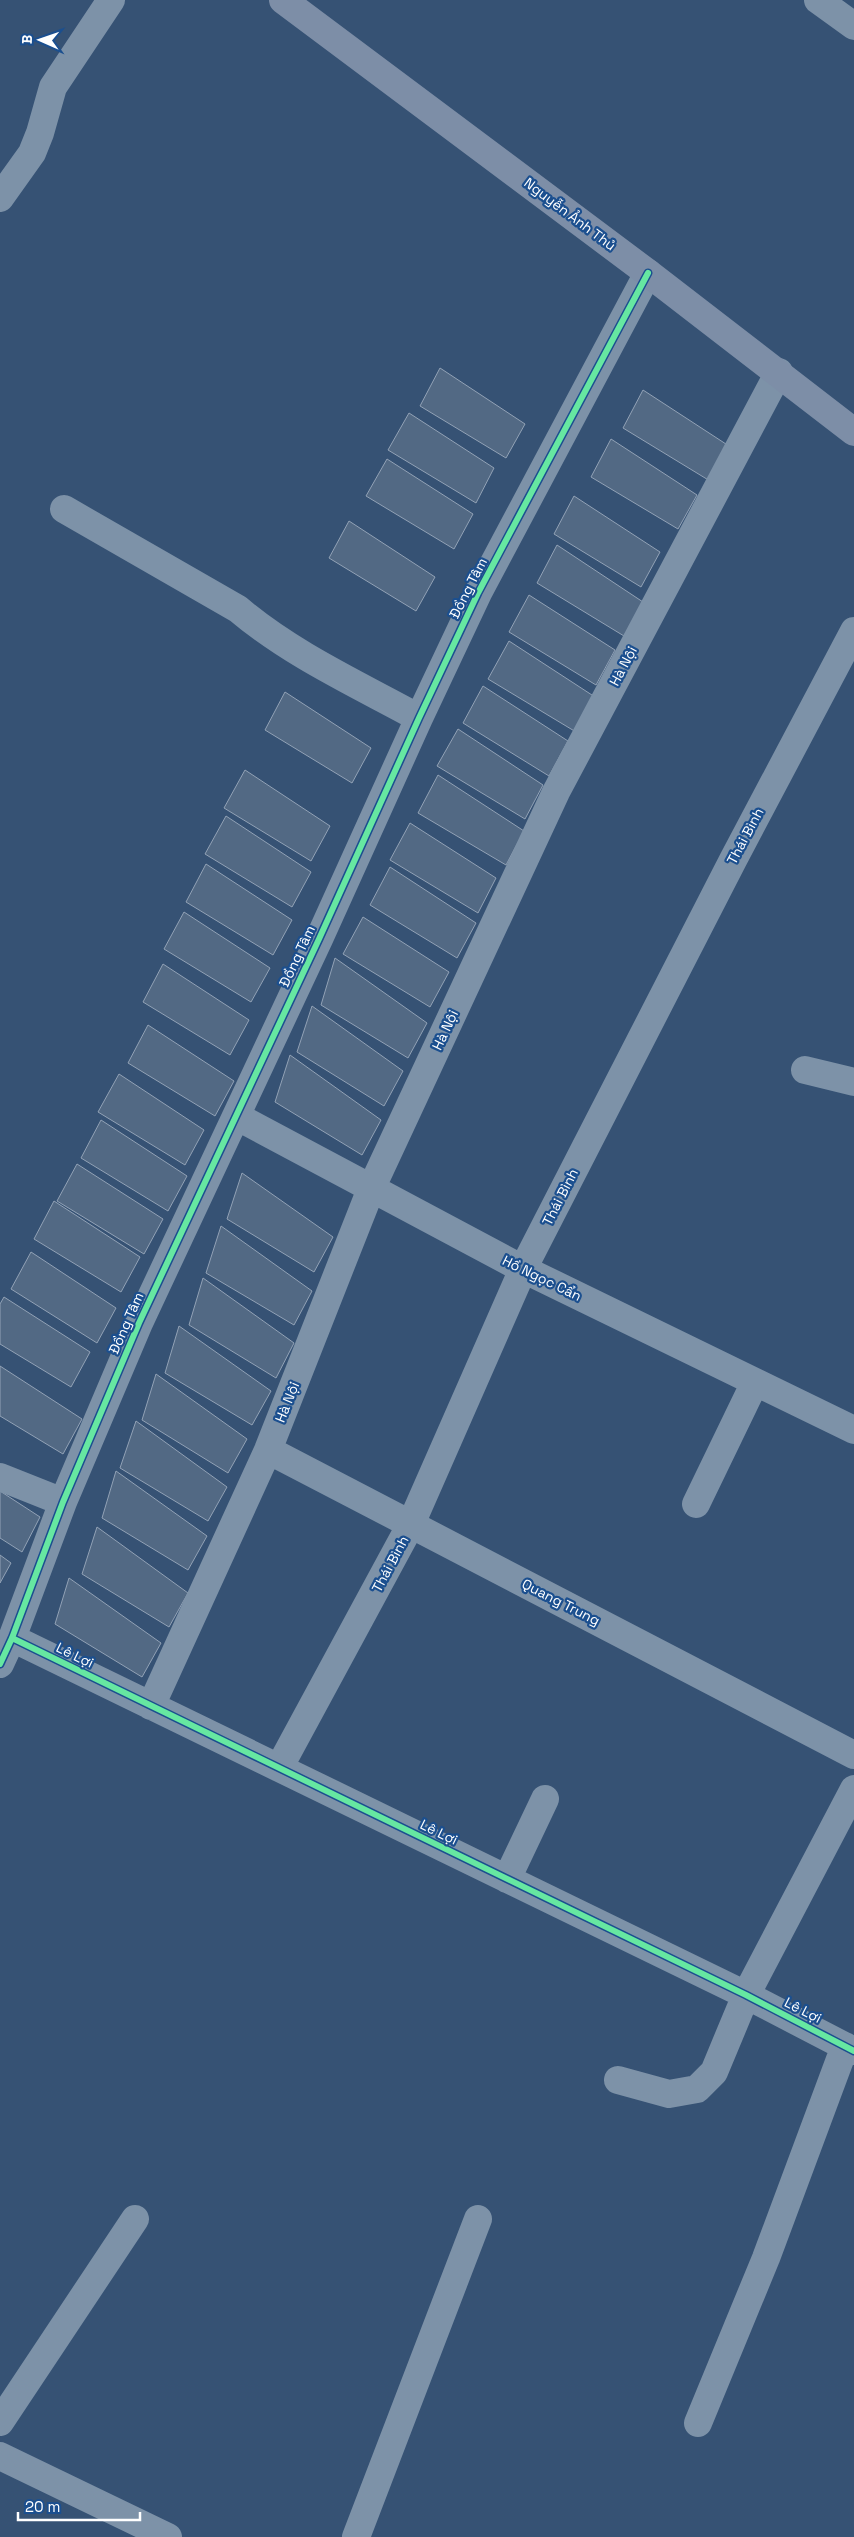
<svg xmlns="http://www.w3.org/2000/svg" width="854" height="2537" viewBox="0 0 854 2537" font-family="'Space Grotesk',sans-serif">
	<rect width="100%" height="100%" fill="#365274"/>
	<path fill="#526984" stroke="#92a2b6" d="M440 368 525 424 506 458 420 406Z
		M643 390 729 446 710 481 623 428Z
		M409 413 494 468 476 503 388 450Z
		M611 439 697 495 678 529 591 477Z
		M387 459 473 514 454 549 366 496Z
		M574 496 660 552 641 587 554 534Z
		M349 521 435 577 416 611 329 558Z
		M557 545 643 602 624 636 537 583Z
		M529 595 615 650 596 685 509 632Z
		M509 641 595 697 576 732 488 679Z
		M483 686 568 741 549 776 463 723Z
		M285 692 371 748 352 783 265 730Z
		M458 729 543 785 525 819 437 766Z
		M245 770 330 826 311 861 224 808Z
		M438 775 524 831 506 865 418 813Z
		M226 816 311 872 292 907 205 854Z
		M410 823 496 878 478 913 390 860Z
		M206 864 292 920 273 955 186 902Z
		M390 867 476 923 457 958 370 905Z
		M184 912 270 968 251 1002 164 949Z
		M363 917 449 972 430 1007 343 954Z
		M335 958 427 1023 408 1058 321 1005Z
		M163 964 249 1020 230 1055 143 1002Z
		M312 1006 403 1071 384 1106 297 1052Z
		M148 1025 234 1081 215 1116 128 1063Z
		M290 1055 381 1120 362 1155 275 1102Z
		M119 1074 204 1130 185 1165 98 1112Z
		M101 1120 187 1176 168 1211 81 1158Z
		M77 1164 163 1219 144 1254 57 1201Z
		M242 1173 333 1237 314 1272 227 1219Z
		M54 1201 140 1257 121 1292 34 1239Z
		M221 1226 312 1291 294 1325 206 1273Z
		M31 1252 116 1308 97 1343 11 1289Z
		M203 1278 294 1343 276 1378 189 1325Z
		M4 1297 90 1352 71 1387 0 1344V1304Z
		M179 1326 271 1391 252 1425 165 1373Z
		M0 1366 82 1419 63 1454 0 1416Z
		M156 1374 247 1439 228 1473 142 1420Z
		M136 1421 227 1487 208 1521 120 1468Z
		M116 1471 207 1536 188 1570 102 1518Z
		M0 1491 40 1517 22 1552 0 1538Z
		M97 1527 188 1593 169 1627 82 1574Z
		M0 1555 11 1563 0 1583Z
		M69 1578 161 1643 142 1677 55 1624Z"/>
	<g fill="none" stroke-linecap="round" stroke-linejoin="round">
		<path stroke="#7d92a8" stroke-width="28" d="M818 0 854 26
			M0 198 32 153 40 133 53 87 111 0
			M64 509 238 609C291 654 357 684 419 718
			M805 1070 854 1082
			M236 1116 523 1269 854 1430
			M268 1450 854 1755
			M0 1477 63 1502
			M696 1504 755 1382
			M12 1638 746 1995 854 2051
			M0 1664 12 1638 63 1502 139 1323 319 939 419 718 478 593 648 273
			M151 1706 268 1450 371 1189 556 792 779 372
			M279 1768 411 1524 523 1269 733 860 854 631
			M507 1879 545 1799
			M618 2080 669 2094 697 2089 714 2072 746 1995 854 1789
			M0 2422 135 2219
			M698 2423 766 2258 845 2046
			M0 2456 168 2537
			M356 2537 478 2219"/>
		<path stroke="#7d8ea7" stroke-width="28" d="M283 0 648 273 854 432"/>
		<defs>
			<path id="cycleway" d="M12 1638 746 1995 854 2051
				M0 1664 12 1638 63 1502 139 1323 319 939 419 718 478 593 648 273"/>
		</defs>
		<use href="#cycleway" stroke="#1b4f8f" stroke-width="9"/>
		<use href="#cycleway" stroke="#66e7a1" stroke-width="6"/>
	</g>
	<g text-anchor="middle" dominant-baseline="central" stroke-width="4.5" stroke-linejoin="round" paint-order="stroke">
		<g font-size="14" fill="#fff" stroke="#1b4f8f">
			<text transform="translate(570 214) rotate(37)">Nguyễn Ảnh Thủ</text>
			<text transform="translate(468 588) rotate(-63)">Đồng Tâm</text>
			<text transform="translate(623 666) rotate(-62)">Hà Nội</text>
			<text transform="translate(745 836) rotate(-62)">Thái Bình</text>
			<text transform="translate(297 956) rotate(-65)">Đồng Tâm</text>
			<text transform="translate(445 1030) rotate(-65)">Hà Nội</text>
			<text transform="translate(560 1197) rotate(-63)">Thái Bình</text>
			<text transform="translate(542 1278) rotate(26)">Hồ Ngọc Cẩn</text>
			<text transform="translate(126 1323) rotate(-66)">Đồng Tâm</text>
			<text transform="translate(287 1402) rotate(-68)">Hà Nội</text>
			<text transform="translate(390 1564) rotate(-62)">Thái Bình</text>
			<text transform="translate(561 1602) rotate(27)">Quang Trung</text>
			<text transform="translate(75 1655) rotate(26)">Lê Lợi</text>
			<text transform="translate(439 1832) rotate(26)">Lê Lợi</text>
			<text transform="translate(803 2010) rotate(27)">Lê Lợi</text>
		</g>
	</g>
	<g transform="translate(40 40) rotate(272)" stroke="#1b4f8f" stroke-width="4" paint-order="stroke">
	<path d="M0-4L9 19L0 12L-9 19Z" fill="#ffffff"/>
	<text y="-8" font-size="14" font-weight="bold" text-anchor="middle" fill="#ffffff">B</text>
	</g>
	<path d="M18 2512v8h122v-8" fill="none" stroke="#ffffff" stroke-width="2.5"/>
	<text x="25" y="2512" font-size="15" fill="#ffffff" stroke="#1b4f8f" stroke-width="4" paint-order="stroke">20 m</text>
</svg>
